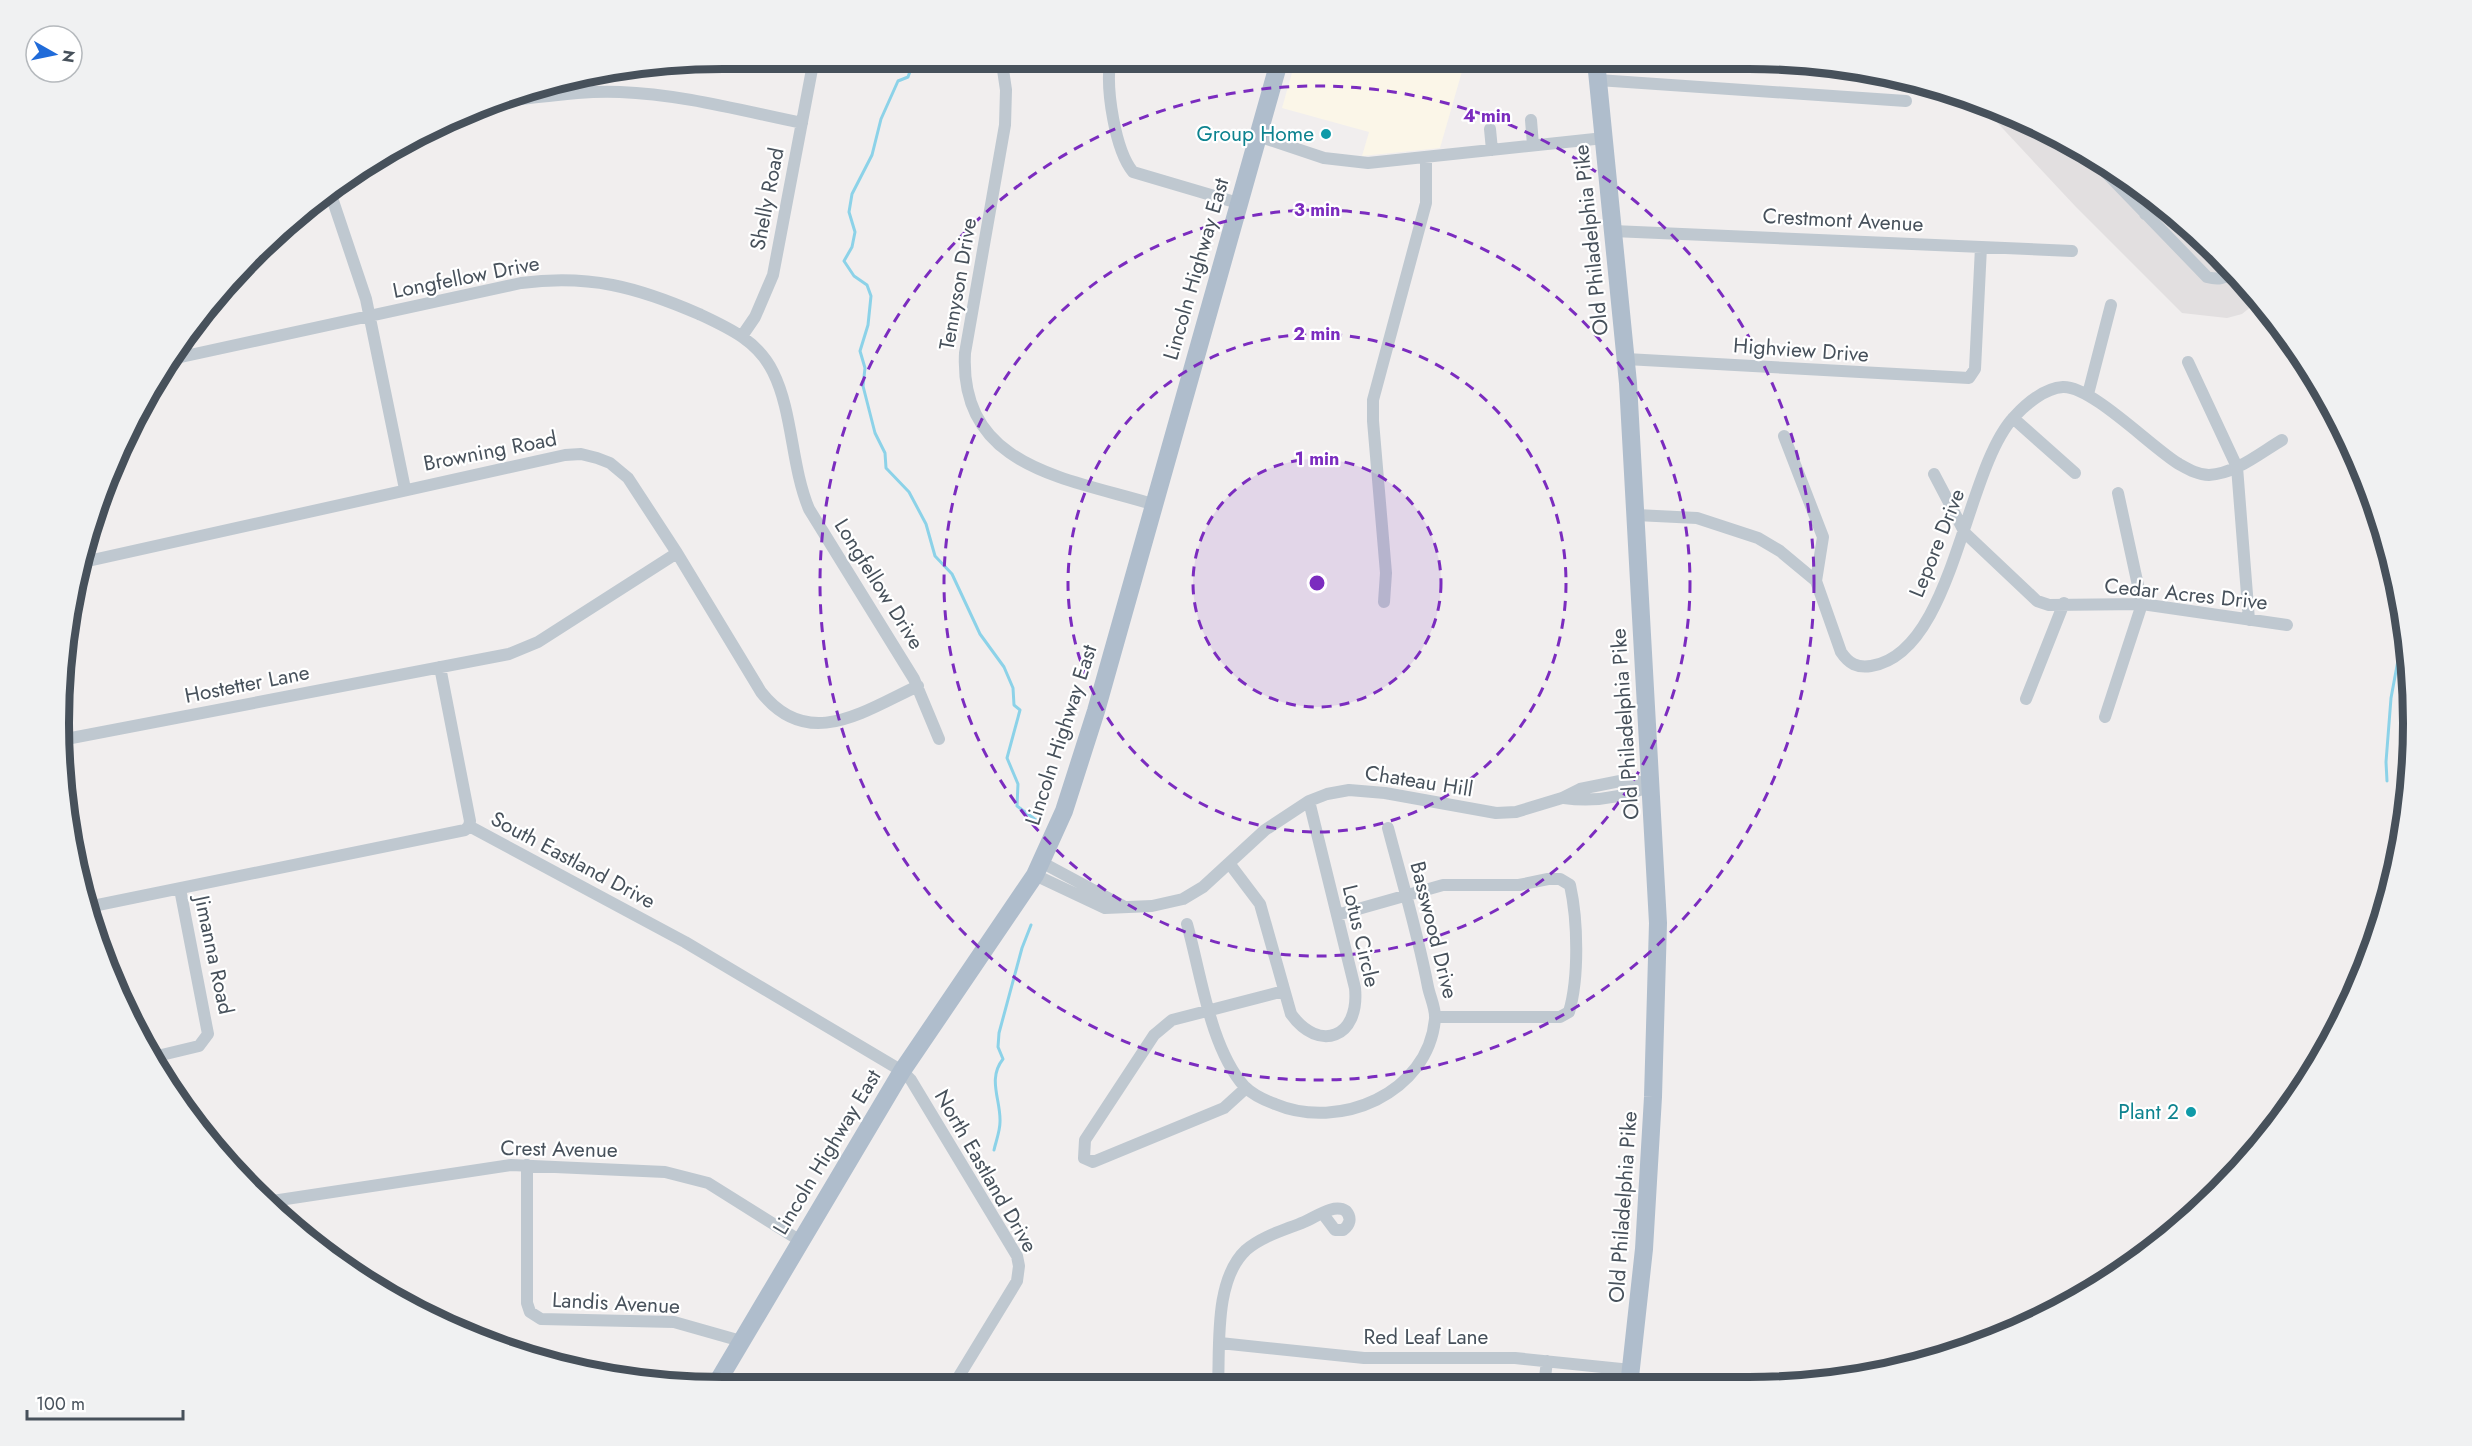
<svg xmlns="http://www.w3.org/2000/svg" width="2472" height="1446" viewBox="0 0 2472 1446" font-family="Jost,sans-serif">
	<rect width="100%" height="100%" fill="#f1eeee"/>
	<path fill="#fbf6e8" d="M1465 61 1440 148 1362 156 1369 132 1282 108 1295 62Z"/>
	<path fill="#e2dfe0" d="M1977 101 2118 170 2219 253 2258 301 2242 314 2227 318 2182 313 2076 207Z"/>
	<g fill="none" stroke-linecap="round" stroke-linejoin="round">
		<path stroke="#8cd2e8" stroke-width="3" d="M913 63 908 77 898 81 881 119 872 155 852 194 849 212 855 232 852 247 844 261 854 276 867 285 871 296 868 325 860 351 865 368 863 386 875 433 885 453 886 468 909 492 926 524 935 556 952 574 980 634 1004 667 1013 688 1014 705 1020 710 1007 758 1018 784 1017 806 1040 823
			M2387 781 2386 762 2391 698 2404 628
			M994 1150C996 1141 1000 1131 1000 1122 1001 1100 987 1079 1003 1059L998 1047 999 1033 1022 948 1031 925"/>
		<path stroke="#bfc8d0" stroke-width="12" d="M1110 62C1106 90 1115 150 1133 172L1238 203
			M1002 63 1006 90 1005 125 965 353C959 468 1067 478 1152 504
			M1598 80 1906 101
			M490 102C533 99 576 90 620 92 680 94 743 111 802 123
			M1531 120 1533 145
			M1490 129 1492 150
			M1258 136 1324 158 1368 163 1604 138
			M2092 158 2207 277C2218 280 2225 279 2233 271
			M329 189 366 299 405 489
			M2145 214 2157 203
			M1613 231 2072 251
			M742 336 755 317 773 275 813 64
			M1626 359 1969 378 1975 369 1981 247
			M167 360 521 283C589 274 637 287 699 314 729 328 758 341 773 372 793 412 791 466 809 509L914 679 939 739
			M2188 362 2237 467 2249 620
			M2088 394 2111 305
			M2013 418 2075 473
			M1784 436 1823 537 1816 581
			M1934 474 1965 533 2037 601 2049 605 2142 604 2287 625
			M1636 515 1697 518 1758 538 1780 551 1816 581 1841 652C1849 664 1857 668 1871 666 1954 653 1964 470 2014 417 2026 404 2045 388 2063 387 2092 386 2151 447 2179 464 2188 469 2198 475 2209 475 2235 474 2260 453 2282 440
			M79 563 565 455 581 454 597 458 610 463 628 478 677 553 761 692C808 752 864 711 918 686
			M1384 602 1386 573 1373 421V400L1426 203V157
			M440 667 470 821 469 826
			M2026 699 2064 603
			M2105 717 2142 604 2118 493
			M61 740 509 654 538 642 677 553
			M1564 798C1593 802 1624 797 1651 786
			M469 826 685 942 902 1071 911 1080 1017 1256 1019 1266 1017 1281 953 1386
			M1041 862 1123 906
			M1229 863 1260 904 1291 1014C1319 1053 1360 1038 1355 988L1309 801
			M1035 875 1105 908 1152 906 1183 899 1203 887 1265 830 1309 801 1327 794 1349 790 1385 793 1496 813 1516 812 1562 798 1580 789 1630 779 1651 786
			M88 907 465 830 469 826
			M1337 915 1443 885H1519L1548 879H1560L1570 885C1578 921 1579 978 1569 1012L1560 1017H1435
			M1187 924C1201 974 1210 1047 1244 1086 1253 1095 1264 1100 1275 1104 1339 1131 1428 1094 1435 1019 1436 1009 1430 997 1428 987 1418 934 1402 881 1388 828
			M149 1058 199 1046 208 1034 180 889
			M1246 1088 1224 1108 1093 1162 1084 1158 1085 1140 1154 1035 1172 1020 1284 991
			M527 1165V1303L530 1312 541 1319 674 1322 741 1341
			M266 1202 511 1165 665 1172 708 1183 799 1240
			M1220 1343 1364 1358H1515L1631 1370
			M1218 1386C1220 1345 1214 1280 1246 1250 1262 1236 1285 1230 1304 1222 1316 1217 1334 1203 1346 1211 1352 1218 1350 1225 1343 1230H1335L1323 1214
			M1544 1386 1547 1361"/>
		<path stroke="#afbdcc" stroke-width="18" d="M1596 61 1628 383 1658 923 1653 1097 1644 1249 1629 1386
			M715 1386 902 1071 1035 875 1064 811 1096 711 1279 62"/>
	</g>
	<circle cx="1317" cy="583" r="124" fill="#7b2cbf" fill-opacity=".12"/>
	<g fill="none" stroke="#7b2cbf" stroke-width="3" stroke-dasharray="10 8">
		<circle cx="1317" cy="583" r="124"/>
		<circle cx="1317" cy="583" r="249"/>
		<circle cx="1317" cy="583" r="373"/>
		<circle cx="1317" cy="583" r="497"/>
	</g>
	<g fill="#0f9aa8" stroke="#fff" stroke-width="2">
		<circle cx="1326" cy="134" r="6"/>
		<circle cx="2191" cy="1112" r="6"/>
	</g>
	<g text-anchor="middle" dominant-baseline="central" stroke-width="4.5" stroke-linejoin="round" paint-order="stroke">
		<g font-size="21" fill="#0d838f" stroke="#fff" text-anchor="end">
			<text x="1314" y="134">Group Home</text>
			<text x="2179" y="1112">Plant 2</text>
		</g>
		<g font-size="21" fill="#47515b" stroke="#fff">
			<text transform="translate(767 199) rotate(-79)">Shelly Road</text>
			<text transform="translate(1843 220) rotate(3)">Crestmont Avenue</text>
			<text transform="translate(1591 240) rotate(-96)">Old Philadelphia Pike</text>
			<text transform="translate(1196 269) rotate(-74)">Lincoln Highway East</text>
			<text transform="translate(466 277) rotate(-11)">Longfellow Drive</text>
			<text transform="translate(958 284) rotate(-80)">Tennyson Drive</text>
			<text transform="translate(1801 350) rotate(4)">Highview Drive</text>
			<text transform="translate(490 451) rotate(-11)">Browning Road</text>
			<text transform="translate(1937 543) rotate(-68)">Lepore Drive</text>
			<text transform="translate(879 584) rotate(58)">Longfellow Drive</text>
			<text transform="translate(2186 594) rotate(6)">Cedar Acres Drive</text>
			<text transform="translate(247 684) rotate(-11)">Hostetter Lane</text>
			<text transform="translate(1625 724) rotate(-94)">Old Philadelphia Pike</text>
			<text transform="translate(1061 735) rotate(-72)">Lincoln Highway East</text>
			<text transform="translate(1419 781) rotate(9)">Chateau Hill</text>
			<text transform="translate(573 860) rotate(28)">South Eastland Drive</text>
			<text transform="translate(1434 930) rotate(76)">Basswood Drive</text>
			<text transform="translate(1361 936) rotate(77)">Lotus Circle</text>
			<text transform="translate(214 955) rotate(78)">Jimanna Road</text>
			<text transform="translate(559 1149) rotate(1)">Crest Avenue</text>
			<text transform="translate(827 1152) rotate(-59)">Lincoln Highway East</text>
			<text transform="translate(986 1171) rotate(60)">North Eastland Drive</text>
			<text transform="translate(1623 1207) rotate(-86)">Old Philadelphia Pike</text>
			<text transform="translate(616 1303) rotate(3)">Landis Avenue</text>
			<text x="1426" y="1337">Red Leaf Lane</text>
		</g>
	</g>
	<path d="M0 0H2472V1446H0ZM723 69H1749A654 654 0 0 1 2403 723V723A654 654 0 0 1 1749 1377H723A654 654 0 0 1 69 723V723A654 654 0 0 1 723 69Z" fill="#f0f1f2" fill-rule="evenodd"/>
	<path fill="none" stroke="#47515b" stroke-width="8" d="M723 69H1749A654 654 0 0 1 2403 723V723A654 654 0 0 1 1749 1377H723A654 654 0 0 1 69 723V723A654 654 0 0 1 723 69Z"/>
	<circle cx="1317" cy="583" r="9" fill="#7b2cbf" stroke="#fff" stroke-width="3"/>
	<g font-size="18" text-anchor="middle" font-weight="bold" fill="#7b2cbf" stroke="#fff" stroke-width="4.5" stroke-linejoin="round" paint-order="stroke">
		<text x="1487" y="122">4 min</text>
		<text x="1317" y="216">3 min</text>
		<text x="1317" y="340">2 min</text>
		<text x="1317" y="465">1 min</text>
	</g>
	<g transform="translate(54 54) rotate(99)"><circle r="28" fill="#ffffff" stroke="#b5b9bd" stroke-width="1.5"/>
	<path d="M0-4.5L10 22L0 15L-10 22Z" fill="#206bd9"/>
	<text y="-9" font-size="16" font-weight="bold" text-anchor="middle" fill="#47515b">N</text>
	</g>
	<path d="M27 1410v9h156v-9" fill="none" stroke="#47515b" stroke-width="3"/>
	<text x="36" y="1410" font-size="18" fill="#47515b" stroke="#ffffff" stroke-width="4.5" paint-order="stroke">100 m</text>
</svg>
